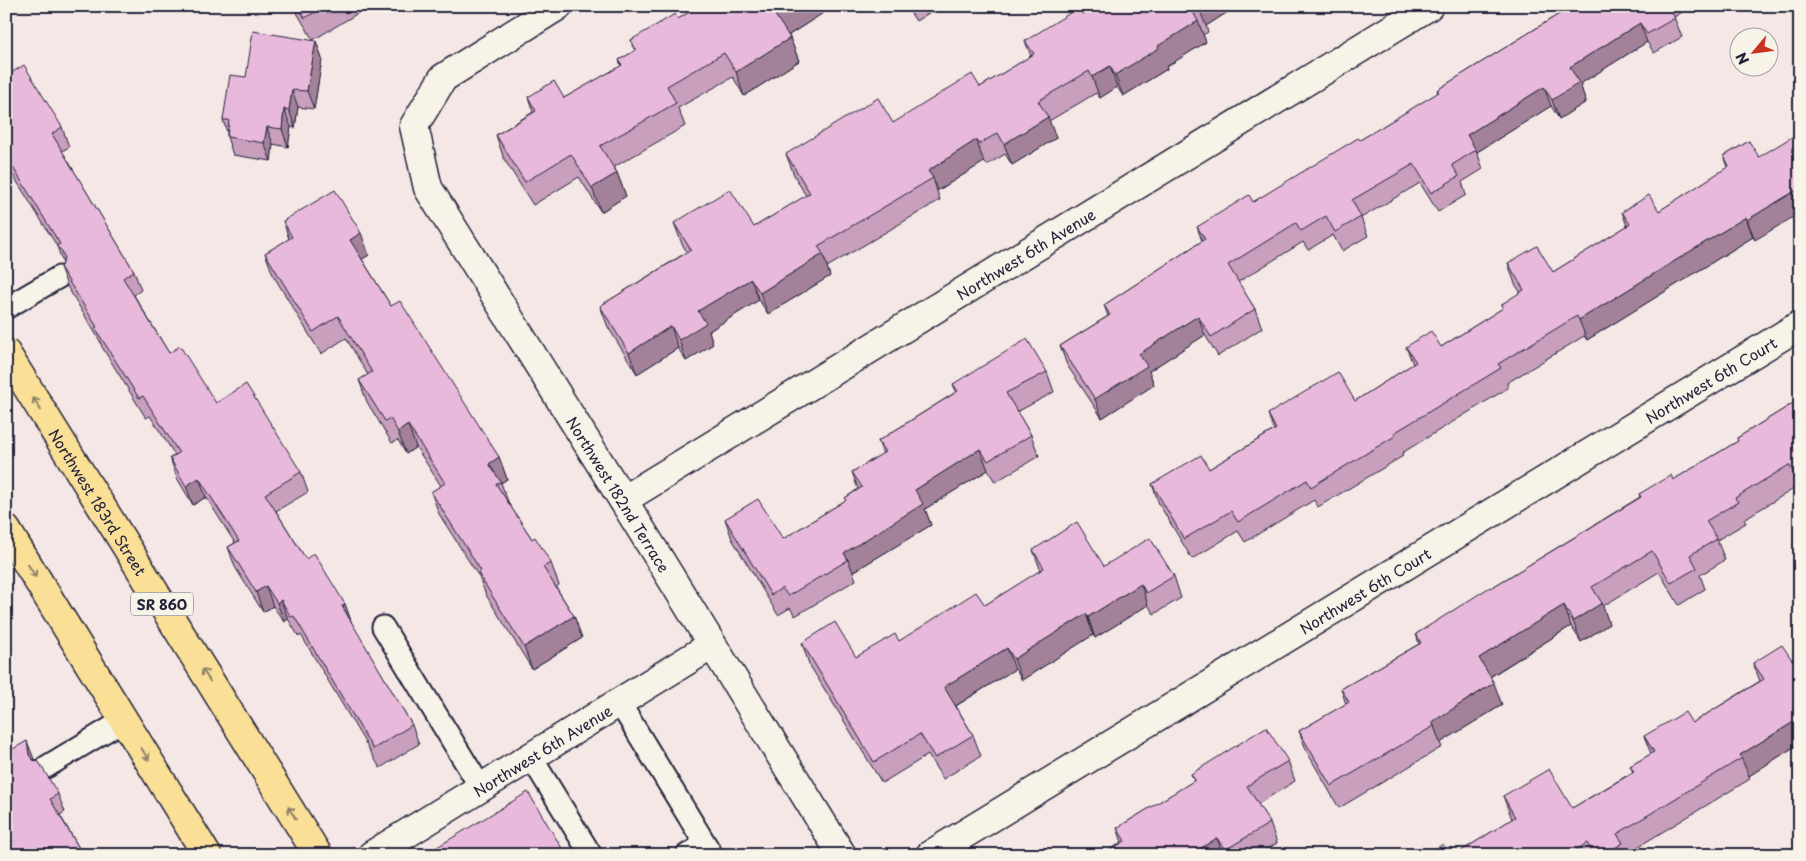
<svg xmlns="http://www.w3.org/2000/svg" width="1806" height="861" viewBox="0 0 1806 861" font-family="'Playpen Sans',sans-serif">
	<rect width="100%" height="100%" fill="#f4e7e5"/>
	<filter id="ink" filterUnits="userSpaceOnUse"><feTurbulence type="fractalNoise" baseFrequency=".02" numOctaves="2"/><feDisplacementMap in="SourceGraphic" scale="10" xChannelSelector="R" yChannelSelector="G"/><feConvolveMatrix kernelMatrix="1 2 1 2 8 2 1 2 1" color-interpolation-filters="sRGB"/></filter>
	<g filter="url(#ink)">
		<g fill="none" stroke-linecap="round" stroke-linejoin="round">
			<defs>
				<path id="service" d="M6 308 59 277
					M383 627 481 788
					M619 702 712 855
					M531 757 591 855
					M46 767 124 720
					M687 855 705 844"/>
				<g id="minor">
					<path id="s1" d="M558 6 443 78 414 126 428 188 623 500 842 855"/>
					<path id="s2" d="M623 500 1429 6"/>
					<path id="s3" d="M372 855 712 645"/>
					<path id="s4" d="M930 855 1800 325"/>
				</g>
				<g id="primary">
					<path id="s5" d="M6 353 318 855"/>
					<path d="M6 529 207 855"/>
				</g>
			</defs>
			<use href="#service" stroke="#22223b" stroke-width="25"/>
			<use href="#minor" stroke="#22223b" stroke-width="31"/>
			<use href="#primary" stroke="#22223b" stroke-width="31"/>
			<use href="#service" stroke="#f7f3e8" stroke-width="21"/>
			<use href="#minor" stroke="#f7f3e8" stroke-width="28"/>
			<use href="#primary" stroke="#fadf96" stroke-width="28"/>
		</g>
		<path fill="#c89fbc" stroke="#22223b" d="M6 6H14L6 11Z
			M293 6H370L313 40Z
			M699 6H834L789 35 790 38 799 61 744 96 733 77 678 108 685 126 614 167 617 173 626 196 601 212 579 177 533 205 504 159 496 135 533 112 528 97 564 98 621 66 619 60 635 51 631 40 678 19Z
			M906 6H940L916 21Z
			M1237 6 1206 26 1208 32 1203 35 1206 42 1166 67 1167 69 1123 96 1117 87 1100 98 1096 93 1049 121 1056 138 1012 165 1005 154 987 165 984 162 937 191 940 200 827 267 830 276 768 314 759 300 709 331 713 344 686 361 678 348 637 374 608 327 600 306 687 252 682 244 674 223 754 227 806 196 794 175 786 154 893 123 980 87 1031 56 1025 41 1082 14Z
			M1572 6H1692L1674 17 1682 37 1654 53 1647 42 1580 84 1586 102 1559 119 1551 106 1477 152 1483 169 1462 182 1466 195 1438 212 1420 183 1361 218 1368 236 1342 251 1333 235 1308 250 1303 242 1238 282 1255 309 1262 328 1218 356 1205 335 1149 371 1154 385 1102 418 1067 365 1060 346 1108 316 1104 305 1202 241 1197 227 1253 202 1360 140 1438 93 1437 90Z
			M316 41 322 59 314 109 298 107 295 128 291 127 288 147 273 144 271 161 233 155 227 137V132L223 120 246 77Z
			M6 76 62 127 69 147 62 151 134 271 141 290 134 295 169 353 216 403 301 472 308 492 276 511 306 559 345 604 352 624 412 725 419 744 380 768 301 635 299 637 288 619 284 622 273 606 263 612 235 567 228 547 235 543 206 497 193 505 177 478 170 458 175 455 150 416 146 418 102 347 100 341 67 286 60 267 63 264 57 246 6 164Z
			M1749 141 1755 240 1753 237 1587 340 1584 336 1507 383 1508 388 1402 453 1403 456 1318 507 1314 500 1245 542 1238 531 1192 559 1159 504 1152 484 1209 469 1274 430 1268 414 1355 401 1413 364 1406 347H1441L1503 308 1502 304 1521 293 1515 284 1508 263 1553 272 1627 226 1622 212 1659 211 1728 167 1724 156Z
			M283 221 369 255 362 259 391 306 499 457 507 479 501 483 509 504 532 539 551 563 559 585 556 587 574 616 582 638 532 669 486 595 479 577 439 514 431 492 441 486 416 447 406 454 398 440 392 443 367 402 359 380 368 375 346 338 321 354 273 275 265 253 289 239Z
			M1047 372 1054 392 1017 412 1031 435 1039 456 995 482 988 470 925 509 931 525 853 572 856 580 795 616 790 608 778 615 732 539 725 519 783 539 846 500 845 498 858 489 852 472 883 454 878 441 956 392 953 384Z
			M1800 399V492L1797 487 1744 519 1746 523 1717 540 1725 560 1700 575 1705 589 1679 605 1659 572 1603 606 1609 624 1581 642 1571 626 1490 677 1502 705 1440 743 1442 747 1339 808 1307 752 1299 731 1346 704 1341 689 1419 644 1416 634 1640 497 1639 494 1673 480 1738 441 1737 438Z
			M1033 550 1104 566 1174 576 1181 598 1154 614 1148 605 1095 638 1093 635 1022 680 1015 669 956 706 973 735 981 756 943 779 928 755 882 783 809 664 802 643 856 657 899 641 985 605 1041 571Z
			M1800 656V743L1749 776 1750 779 1626 854 1627 855H1455L1512 819 1503 796 1572 808 1633 772 1630 766 1651 754 1644 736 1692 723 1760 681 1753 663 1792 660Z
			M6 742 11 750 34 759 58 794 65 812 60 815 83 855H8L6 849V845L10 843 6 837Z
			M1288 761 1295 781 1258 804 1270 823 1277 843 1258 855H1102L1122 842 1117 828 1194 781 1191 774Z"/>
		<path fill="#a38299" stroke="#22223b" d="M789 6H834L784 38 775 15Z
			M845 6H850L846 9Z
			M1197 6H1237L1206 26 1200 11Z
			M1198 21 1206 42 1166 67 1167 69 1123 96 1115 75 1158 46Z
			M1640 23 1647 42 1580 84 1586 102 1559 119 1552 100 1570 67Z
			M790 38 799 61 744 96 736 72Z
			M316 41 322 59 314 109 307 91Z
			M1110 66 1117 87 1100 98 1092 77Z
			M1544 87 1551 106 1477 152 1467 135Z
			M292 90 298 107 295 128 289 110Z
			M284 109 291 127 288 147 282 129Z
			M1048 117 1056 138 1012 165 1004 144Z
			M267 127 273 144 271 161 264 143Z
			M976 140 984 162 937 191 933 178 928 171Z
			M617 173 626 196 601 212 592 188Z
			M1800 188V213L1755 240 1747 220Z
			M1746 217 1753 237 1587 340 1579 320Z
			M361 233 369 255 358 262 350 240Z
			M823 254 830 276 768 314 760 293Z
			M751 279 759 300 709 331 713 344 686 361 679 340 698 311Z
			M1198 316 1205 335 1149 371 1154 385 1102 418 1095 399 1139 354Z
			M671 326 678 348 637 374 629 353Z
			M408 425 416 447 406 454 398 432Z
			M980 449 988 470 925 509 931 525 853 572 848 560 844 553 915 490Z
			M499 457 507 479 501 483 489 464Z
			M199 478 206 497 193 505 186 486Z
			M1141 584 1148 605 1095 638 1088 617Z
			M266 586 273 606 263 612 256 592Z
			M281 600 288 619 284 622 277 603Z
			M1602 603 1609 624 1581 642 1573 621Z
			M345 604 352 624 342 606Z
			M1564 605 1571 626 1486 679 1479 658Z
			M1086 614 1093 635 1022 680 1014 659Z
			M574 616 582 638 532 669 524 647Z
			M1007 648 1015 669 952 708 944 687Z
			M1494 683 1502 705 1440 743 1434 726 1432 722Z
			M1800 718V743L1749 776 1740 755Z
			M27 741 34 759 35 773 29 755Z
			M1217 838 1223 855H1190Z"/>
		<path fill="#e9b9db" stroke="#22223b" d="M298 6H325L305 18Z
			M699 6H789L775 15 790 38 736 72 724 53 667 86 676 103 600 146 617 173 592 188 571 154 525 182 496 135 536 111 528 97 554 81 564 98 622 65 619 60 636 50 631 40 675 14 678 19Z
			M1094 6H1197L1200 11 1194 14 1198 21 1158 46 1159 48 1115 75 1110 66 1092 77 1089 71 1038 101 1048 117 1004 144 998 133 979 144 976 140 928 171 933 178 818 246 823 254 760 293 751 279 698 311 706 323 679 340 671 326 629 353 600 306 691 250 674 223 730 189 754 227 810 193 786 154 878 98 893 123 972 74 980 87 1034 54 1025 41 1078 8 1082 14Z
			M1572 6H1668L1675 18 1647 34 1640 23 1570 67 1579 83 1552 100 1544 87 1467 135 1476 150 1452 165 1459 176 1431 193 1414 164 1352 200 1361 217 1335 232 1326 216 1301 231 1296 223 1228 265 1255 309 1211 337 1198 316 1139 354 1147 366 1095 399 1060 346 1110 315 1104 305 1205 239 1197 227 1249 195 1253 202 1358 138 1360 140 1439 92 1437 90Z
			M253 31 316 41 307 91 292 90 289 110 284 109 282 129 267 127 264 143 227 137 229 120H223L230 75 246 77Z
			M24 65 62 127 52 134 134 271 123 278 169 353 180 346 216 403 246 384 301 472 265 494 306 559 314 553 345 604 342 606 412 725 373 749 294 616 291 617 281 600 277 603 266 586 256 592 228 547 239 541 199 478 186 486 170 458 179 453 143 396 139 398 95 328 97 327 60 267 63 263 64 257 62 251 56 246 60 244 6 156V76Z
			M1800 132V188L1747 220 1746 217 1579 320 1577 316 1498 364 1501 368 1394 433 1395 436 1311 487 1307 480 1238 522 1231 511 1184 539 1152 484 1201 455 1209 469 1276 429 1268 414 1338 372 1355 401 1416 362 1406 347 1431 331 1441 347 1503 308 1502 304 1524 290 1508 263 1537 246 1553 272 1630 224 1622 212 1649 195 1659 211 1729 166 1724 156 1749 141 1759 157Z
			M335 190 361 233 350 240 391 306 400 301 499 457 489 464 501 482 496 484 532 539 535 537 551 563 543 567 574 616 524 647 478 573 481 571 431 492 445 483 408 425 398 432 390 418 385 421 359 380 372 372 338 316 313 332 265 253 292 237 283 221Z
			M1027 339 1047 372 1006 393 1031 435 988 461 980 449 915 490 923 504 844 553 848 560 788 596 782 588 771 595 725 519 758 499 783 539 846 500 845 498 862 487 852 472 885 452 878 441 958 391 953 384Z
			M1800 399V481L1799 482 1789 465 1735 498 1738 502 1706 521 1717 539 1690 555 1697 568 1671 583 1652 551 1592 587 1602 603 1573 621 1564 605 1479 658 1494 683 1432 722 1434 726 1331 786 1299 731 1349 702 1341 689 1421 643 1416 634 1490 587 1491 588 1641 497 1639 494 1671 475 1673 480 1738 441 1737 438Z
			M1077 522 1104 566 1150 538 1174 576 1146 593 1141 584 1088 617 1086 614 1014 659 1007 648 944 687 973 735 935 758 920 734 874 762 802 643 835 622 856 657 895 634 899 641 976 592 985 605 1044 568 1033 550Z
			M1782 645 1792 660 1800 656V718L1740 755 1742 758 1617 834 1623 843 1603 855H1594L1587 843 1568 855H1455L1515 817 1503 796 1549 769 1572 808 1634 772 1630 766 1654 752 1644 736 1685 712 1692 723 1764 679 1753 663Z
			M1266 727 1288 761 1247 786 1270 823 1225 850 1217 838 1190 855H1102L1125 841 1117 828 1195 780 1191 774Z
			M27 741 29 755 33 760 39 762 58 794 50 799 83 855H11L6 848V845L13 841 6 831V742L11 750Z
			M528 792 566 855H424Z
			M1443 844 1449 855H1426Z"/>
		<defs><path id="oneway-shaft" d="M-6 0H5M1.5-3L5.5 0L1.5 3" fill="none" stroke-width="1.6" stroke-linecap="round" stroke-linejoin="round" transform="scale(1.25)"/></defs>
		<g stroke="#8e8068">
			<use href="#oneway-shaft" transform="translate(37 404) rotate(-122)"/>
			<use href="#oneway-shaft" transform="translate(32 571) rotate(58)"/>
			<use href="#oneway-shaft" transform="translate(206 675) rotate(-122)"/>
			<use href="#oneway-shaft" transform="translate(145 754) rotate(58)"/>
			<use href="#oneway-shaft" transform="translate(292 813) rotate(-122)"/>
		</g>
	</g>
	<g text-anchor="middle" dominant-baseline="central" stroke-width="4.5" stroke-linejoin="round" paint-order="stroke">
		<rect fill="#f7f3e8" stroke="#62616f" stroke-width="1" x="131" y="592.5" width="62" height="23" rx="4"/>
		<g font-size="14" font-weight="bold" fill="#22223b">
			<text x="162" y="604">SR 860</text>
		</g>
		<g font-size="15" fill="#22223b" stroke="#f7f3e8">
			<text stroke="none"><textPath href="#s2" startOffset="472">Northwest 6th Avenue</textPath></text>
			<text stroke="none"><textPath href="#s4" startOffset="914">Northwest 6th Court</textPath></text>
			<text stroke="none"><textPath href="#s1" startOffset="616">Northwest 182nd Terrace</textPath></text>
			<text stroke="none"><textPath href="#s5" startOffset="175">Northwest 183rd Street</textPath></text>
			<text stroke="none"><textPath href="#s4" startOffset="509">Northwest 6th Court</textPath></text>
			<text stroke="none"><textPath href="#s3" startOffset="200">Northwest 6th Avenue</textPath></text>
		</g>
	</g>
	<rect width="1806" height="861" fill="none" stroke="#f7f3e8" stroke-width="25"/>
	<rect x="12" y="12" width="1781" height="836" fill="none" stroke="#22223b" stroke-width="2" filter="url(#ink)"/>
	<g transform="translate(1754 52) rotate(241)"><circle r="24" fill="#f7f3e8" stroke="#a29fa3"/>
	<path d="M0-4L9 19L0 12L-9 19Z" fill="#c8321e"/>
	<text y="-8" font-size="14" font-weight="bold" text-anchor="middle" fill="#22223b">N</text>
	</g>
</svg>
